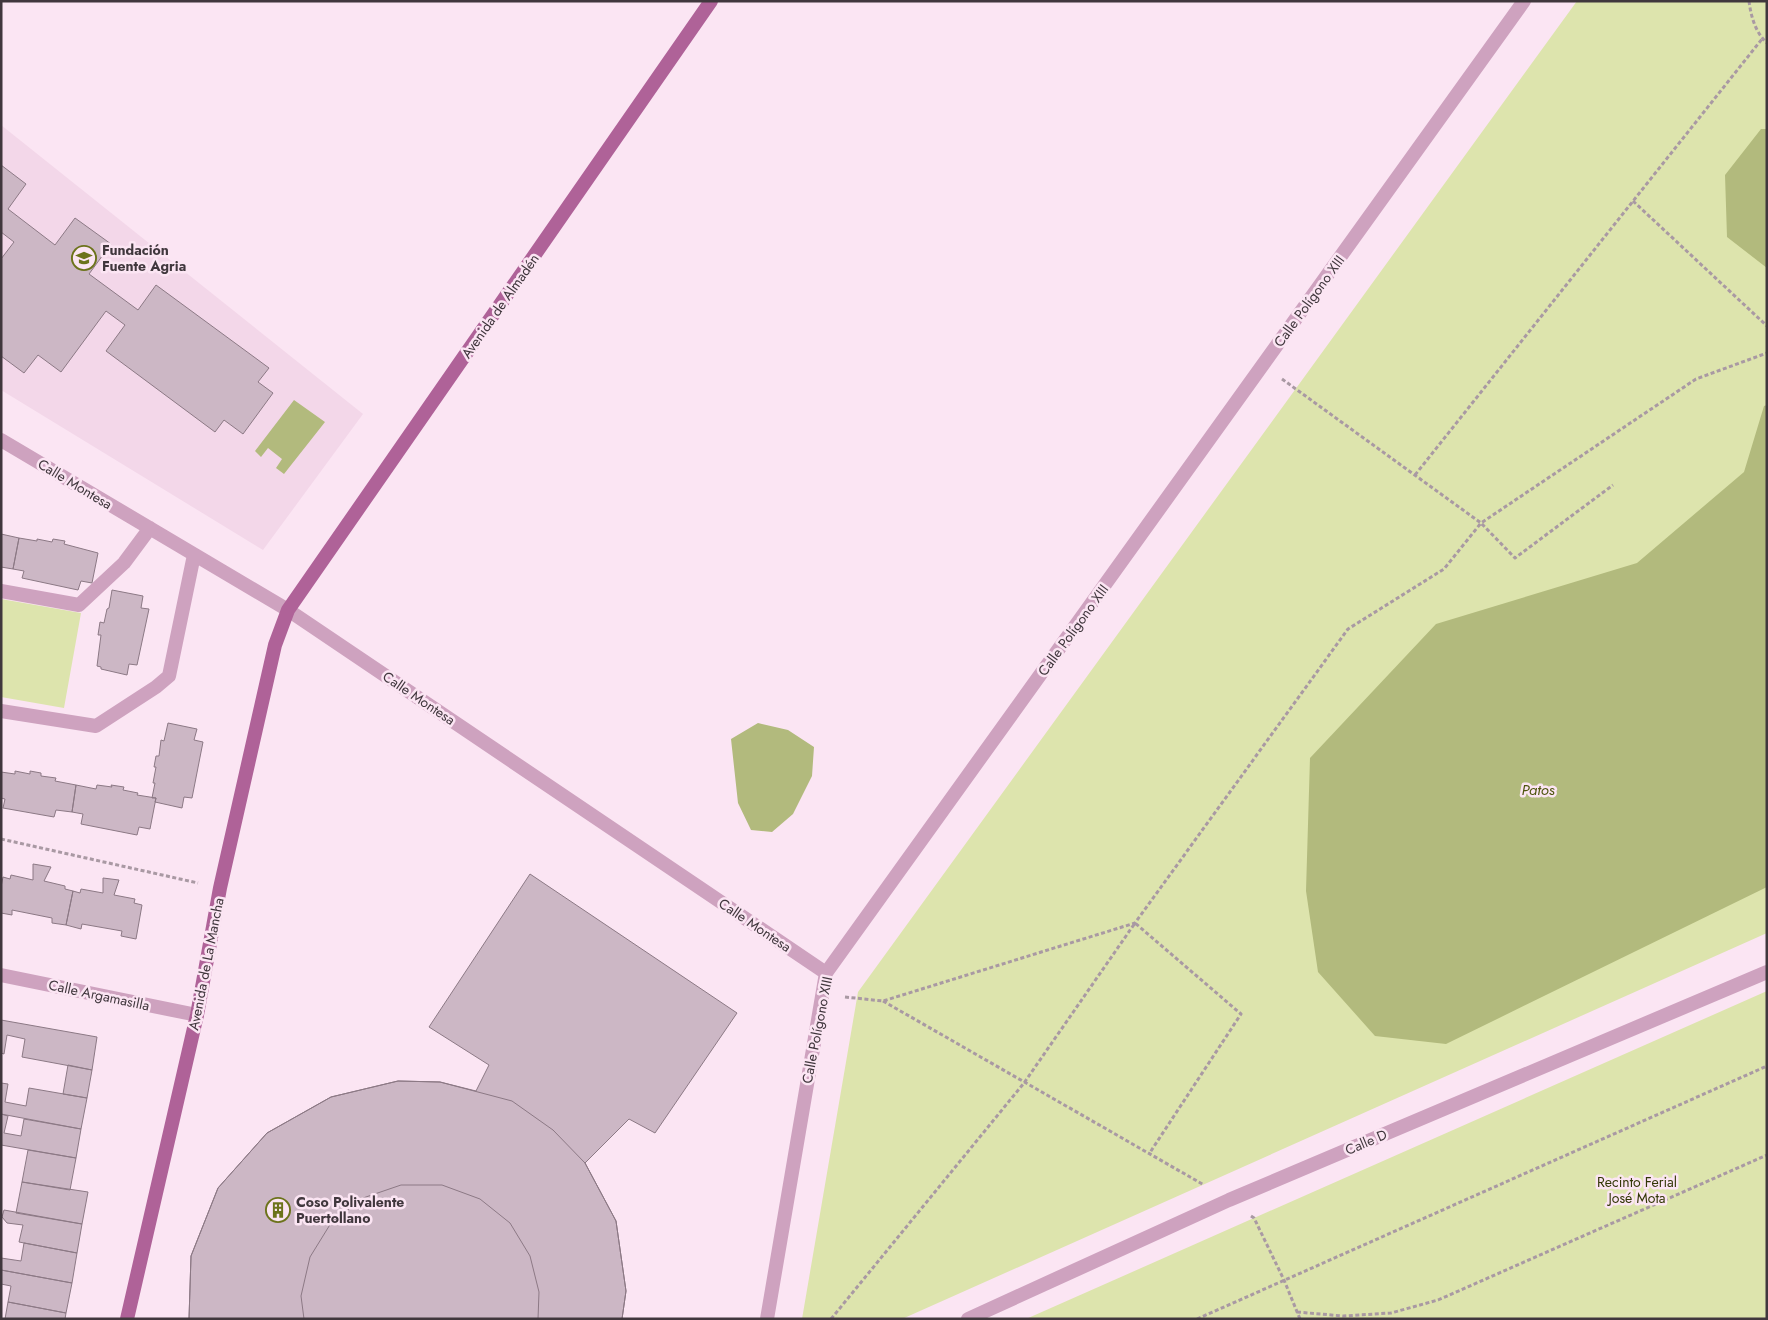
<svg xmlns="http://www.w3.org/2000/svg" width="1768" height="1320" viewBox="0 0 1768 1320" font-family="Jost,sans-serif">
	<rect width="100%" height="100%" fill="#fbe5f3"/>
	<path fill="#f3d7e9" d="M1 125 363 414 263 550 1 390Z"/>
	<path fill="#dde4ad" d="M1577 1H1767V933L902 1319H802L858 992Z
		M1 599 81 613 64 708 1 697Z
		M1767 991V1319H1026Z"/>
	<path fill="#b2ba7d" d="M1761 129H1767V268L1727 237 1725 175Z
		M294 400 325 422 284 474 276 468 282 459 268 448 261 457 255 451Z
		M1767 405V887L1446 1044 1375 1036 1318 972 1306 891 1310 758 1436 624 1637 563 1744 472 1764 406Z
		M758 723 788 730 814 747 812 776 793 814 772 832 751 830 738 803 731 739Z"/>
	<path fill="#ccb7c5" stroke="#8c7985" d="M1 165 26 184 8 209 55 245 75 218 111 244 89 274 138 310 156 285 269 368 258 382 273 393 243 434 224 420 215 432 106 351 125 325 106 311 61 372 38 355 24 373 1 356V259L14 242 1 232Z
		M1 534 19 538 13 569 1 567Z
		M19 538 37 541V539L52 542 53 539 65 541 64 544 98 553 92 583 81 581 78 590 22 578 24 571 13 569Z
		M112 590 143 596 141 608 149 609 137 665 129 664 127 675 101 669V667L97 666 101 635H98L100 622 104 623 107 609 109 608Z
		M168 723 197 729 194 740 203 742 192 798 184 797 182 808 155 802 156 798H152L155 783H153L156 767H154L156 756H159L161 740 164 741Z
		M15 771 30 774V771L41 773V776L56 778 55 781 76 785 72 812 56 810 54 817 3 808 5 799 1 798V772L15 774Z
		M76 785 96 789 97 785 112 787 111 785 124 787 123 790 138 793 137 795 156 798 150 829 139 827 137 835 81 824 83 814 72 812Z
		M33 864 51 867 44 881 65 886V889L73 891 66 925 52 923V918L12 910V915L1 913V887L3 877 10 879 11 875 33 880Z
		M530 874 737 1013 655 1133 629 1119 585 1163 616 1221 626 1291 622 1319H189L191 1256 218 1188 267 1133 331 1097 398 1081 440 1082 476 1091 489 1065 429 1027Z
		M103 878 119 880 114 895 135 899 134 903 142 905 136 939 121 936 122 931 82 924 81 929 66 925 73 891 80 893 81 889 103 893Z
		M1 1020 97 1037 92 1070 22 1057 25 1039 7 1035 4 1054 1 1053Z
		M68 1065 92 1070 87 1098 63 1094Z
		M398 1081 440 1082 512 1101 553 1130 585 1163 616 1221 626 1291 622 1319H538L539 1292 530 1256 510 1223 480 1199 442 1185H401L363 1198 331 1223 310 1257 301 1296 304 1319H189L191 1256 218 1188 267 1133 331 1097Z
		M1 1083 8 1084 5 1102 26 1106 29 1088 87 1098 81 1129 1 1114Z
		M1 1114 8 1116 4 1133 21 1136 24 1119 81 1129 76 1158 1 1145Z
		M28 1150 76 1158 70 1190 22 1182Z
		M22 1182 88 1192 82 1224 16 1213Z
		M4 1210 82 1224 77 1253 19 1242 23 1225 7 1223 2 1217Z
		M24 1243 77 1253 72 1283 1 1270V1258L21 1261Z
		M1 1270 72 1283 66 1313 8 1302 11 1286 1 1284Z
		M8 1302 66 1313 65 1319H5Z"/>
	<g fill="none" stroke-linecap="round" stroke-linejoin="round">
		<path stroke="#a999a3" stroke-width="3" stroke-dasharray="4 2.5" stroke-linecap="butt" d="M1749 1C1751 16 1755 32 1767 43
			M1633 201 1767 326
			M1282 379 1481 523 1696 379 1767 353
			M1415 475 1762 39
			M1 839 198 883
			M845 997 883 1001 1135 923 1348 629 1444 569 1481 523 1515 558 1613 485
			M883 1001 1204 1185
			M1251 1216 1254 1218 1284 1280 1300 1319
			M1297 1312 1343 1316 1391 1313 1438 1300 1767 1155
			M831 1319 1024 1083 1135 923 1241 1014 1149 1154
			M1197 1319 1767 1066"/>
		<path stroke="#cea2bf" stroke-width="14" d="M1 440 288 610 826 973
			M1 591 79 605 124 563 150 528
			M1 711 96 726 156 687 169 676 194 555
			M1 975 197 1015
			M767 1319 826 973 1524 1
			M968 1319 1229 1200 1767 972"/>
		<path stroke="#af6298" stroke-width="14" d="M127 1319 197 1015 220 888 275 645 288 610 711 1"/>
	</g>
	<defs>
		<symbol id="school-ring" viewBox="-11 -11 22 22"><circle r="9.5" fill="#fbe5f3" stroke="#6c731b" stroke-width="1.5"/><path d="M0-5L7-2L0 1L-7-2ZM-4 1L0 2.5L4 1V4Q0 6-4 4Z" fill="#6c731b"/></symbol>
		<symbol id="building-ring" viewBox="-11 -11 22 22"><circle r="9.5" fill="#fbe5f3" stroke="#6c731b" stroke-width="1.5"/><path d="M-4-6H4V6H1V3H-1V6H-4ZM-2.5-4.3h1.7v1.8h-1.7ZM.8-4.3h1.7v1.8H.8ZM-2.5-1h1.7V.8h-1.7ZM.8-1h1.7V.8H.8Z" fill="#6c731b"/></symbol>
	</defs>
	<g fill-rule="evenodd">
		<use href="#school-ring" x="70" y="244" width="28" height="28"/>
		<use href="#building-ring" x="264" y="1196" width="28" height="28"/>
	</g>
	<g text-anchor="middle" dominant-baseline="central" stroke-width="5" stroke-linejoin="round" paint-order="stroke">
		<g font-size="14" font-weight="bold" fill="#40373d" stroke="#fbe5f3" text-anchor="start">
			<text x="102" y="250">Fundación<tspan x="102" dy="16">Fuente Agria</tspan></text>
			<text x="296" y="1202">Coso Polivalente<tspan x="296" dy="16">Puertollano</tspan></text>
		</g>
		<g font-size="14" fill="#40373d" stroke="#fbe5f3">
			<text transform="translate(1309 301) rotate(-54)">Calle Polígono XIII</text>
			<text transform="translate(500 306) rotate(-55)">Avenida de Almadén</text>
			<text transform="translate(75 484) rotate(31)">Calle Montesa</text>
			<text transform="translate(1073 630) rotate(-54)">Calle Polígono XIII</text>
			<text transform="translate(419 698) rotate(34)">Calle Montesa</text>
			<text transform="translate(755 925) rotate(34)">Calle Montesa</text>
			<text transform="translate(206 964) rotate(-79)">Avenida de La Mancha</text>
			<text transform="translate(99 995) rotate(12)">Calle Argamasilla</text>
			<text transform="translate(817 1030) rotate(-79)">Calle Polígono XIII</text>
			<text transform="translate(1366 1142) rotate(-23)">Calle D</text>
		</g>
		<g font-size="14" fill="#323605" stroke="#fbe5f3">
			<text x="1637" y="1182">Recinto Ferial<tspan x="1637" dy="16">José Mota</tspan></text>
		</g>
		<g font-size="15" font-style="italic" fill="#4f550e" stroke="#fbe5f3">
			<text x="1538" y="790">Patos</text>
		</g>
	</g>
	<rect width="1768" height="1320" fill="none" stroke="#40373d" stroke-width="5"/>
</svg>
